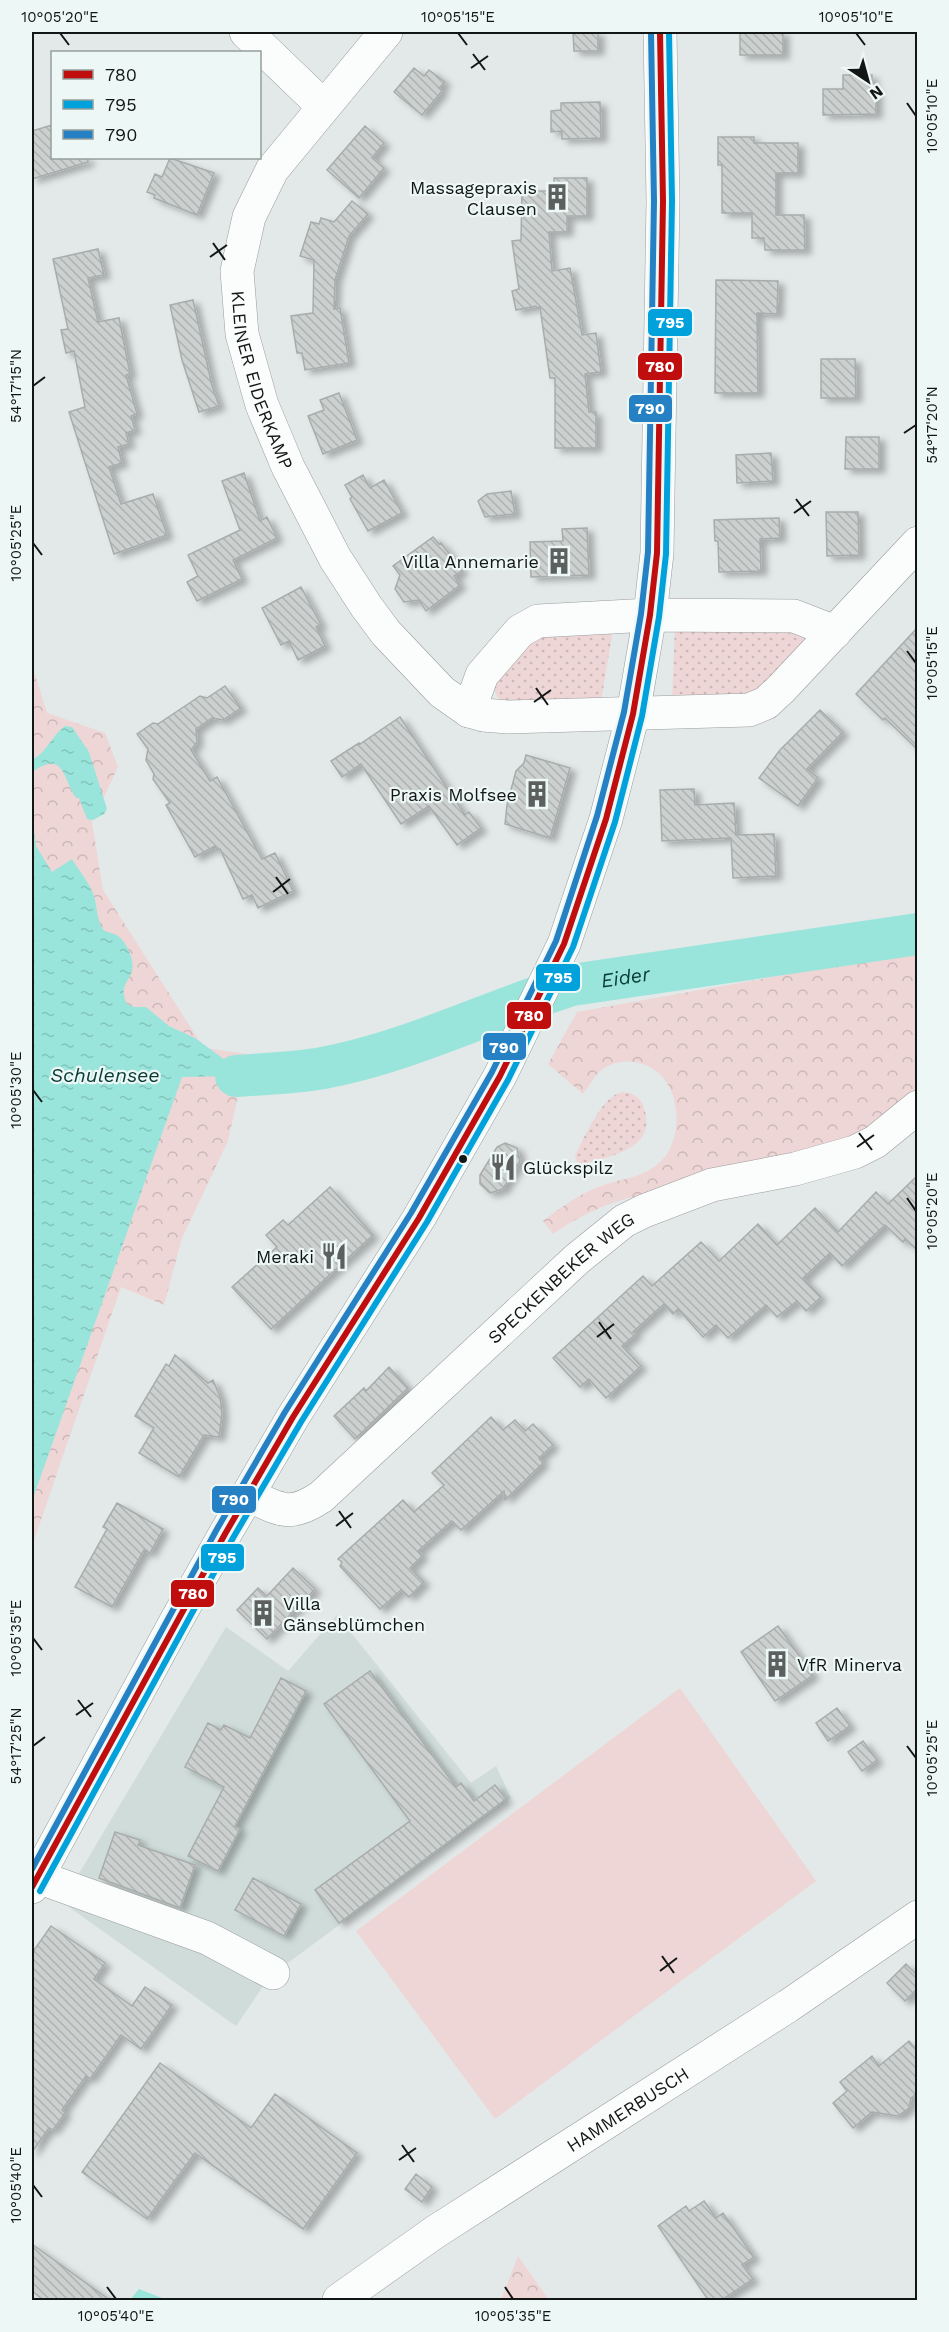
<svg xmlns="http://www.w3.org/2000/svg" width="949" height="2332" viewBox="0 0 949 2332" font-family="'Work Sans',sans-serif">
	<defs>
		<pattern id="grass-dots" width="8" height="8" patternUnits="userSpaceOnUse" patternTransform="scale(1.5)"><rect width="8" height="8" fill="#efd6d6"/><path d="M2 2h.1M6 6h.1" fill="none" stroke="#ccb7b7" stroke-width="1.8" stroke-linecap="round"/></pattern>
		<pattern id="forest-crowns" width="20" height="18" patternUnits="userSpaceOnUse" patternTransform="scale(1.5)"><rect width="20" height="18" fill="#efd6d6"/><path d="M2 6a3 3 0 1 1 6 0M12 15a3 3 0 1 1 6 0" fill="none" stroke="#ccb7b7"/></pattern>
		<pattern id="water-ripples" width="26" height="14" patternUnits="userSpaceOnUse" patternTransform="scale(1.5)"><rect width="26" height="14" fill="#99e5db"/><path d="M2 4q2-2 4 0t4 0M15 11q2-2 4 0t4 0" fill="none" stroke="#83c4bb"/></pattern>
		<pattern id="building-back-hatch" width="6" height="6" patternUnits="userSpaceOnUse" patternTransform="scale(1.5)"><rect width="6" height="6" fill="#ccd1d0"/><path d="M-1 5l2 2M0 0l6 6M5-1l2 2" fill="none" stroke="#aeb3b2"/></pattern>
		<filter id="shadow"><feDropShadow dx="6" dy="4" stdDeviation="3" flood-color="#0004"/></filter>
	</defs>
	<rect width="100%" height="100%" fill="#e3e8e8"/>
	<path fill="#cfdcda" d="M337 1615 471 1783 496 1766 511 1798 277 1971 266 1982 236 2026 62 1902 226 1627 288 1671Z"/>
	<path fill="url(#grass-dots)" d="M803 625 809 647 756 697 672 703 675 627Z
		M613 629 601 702 511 705 498 698 492 686 526 638Z
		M623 1092C634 1093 641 1098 644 1108 658 1149 610 1156 583 1164L577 1162 575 1155C585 1137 602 1095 623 1092Z"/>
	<path fill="url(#forest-crowns)" d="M32 665 47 713 105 733 118 767 92 822 103 890 200 1042 198 1047 247 1054 228 1141 182 1238 164 1305 121 1287 32 1546Z
		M917 951V1093L860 1136 653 1193C615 1199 585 1212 553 1234L543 1221C560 1208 578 1195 598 1187 622 1178 647 1178 664 1158 680 1139 680 1103 667 1083 653 1060 620 1054 599 1072 593 1078 588 1088 583 1094L548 1064 577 1012Z
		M518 2256 549 2300H501Z"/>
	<path fill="#efd6d6" d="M680 1688 816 1881 495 2119 356 1931Z"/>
	<path fill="url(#water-ripples)" d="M65 726 72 727 89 752 107 809 104 814 93 820 87 819 79 798H76C62 776 64 750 32 772V759C44 756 53 734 65 726Z
		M32 812 36 846 52 872 72 859C79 871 90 883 94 896 97 906 97 919 102 928 106 934 113 932 118 936 125 941 131 953 132 961 136 980 116 983 127 1004L134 1007H146L169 1026 195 1038 236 1068V1076L182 1077 32 1501Z
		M139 2289 167 2300H168H130Z"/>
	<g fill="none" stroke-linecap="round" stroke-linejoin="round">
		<path stroke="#99e5db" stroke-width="42" id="s1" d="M236 1076C264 1074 295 1073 323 1068 409 1052 489 1011 572 985L918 934"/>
	</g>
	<path fill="url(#building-back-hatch)" stroke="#a8acac" stroke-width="1.5" filter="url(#shadow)" d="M573 32H598V51H574Z
		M740 32H783V55H740Z
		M414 68 424 76 429 70 445 82 439 88 442 91 422 115 394 92Z
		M843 75H872V88L876 89V114L823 115V89H843Z
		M600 102 601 138 562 139V131L551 132V111L561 110V103Z
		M52 125V158H88V162L32 179V131Z
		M365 126 384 143 372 158 384 168 359 198 327 170Z
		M718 137H754V143H798V173H776V215H804L805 250H765L764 238H752V213H722V165H718Z
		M170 158 214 173 197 215 154 198 155 195 147 192 155 174 162 177Z
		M554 178H587V216H567V232H549L552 271 570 268 582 335 596 333 601 372 585 374 589 412H596V448H555V378H550L540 307 537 308 536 306 516 310 512 291 519 289 512 241 521 240 522 191H554Z
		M352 201 368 214 349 236 335 280 334 309 340 308 349 363 305 370 302 353H297L291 316 313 313 314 260 300 256 311 222 319 224 321 218 334 222Z
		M98 249 104 275 88 278 98 322 119 318 130 374 126 375 137 414 131 416 135 430 126 433 129 444 118 447 122 463 109 467 121 504 153 494 167 535 114 554 69 412 85 407 74 351 66 353 61 330 68 329 53 259Z
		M716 280 778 281 777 314 757 313 758 393H715Z
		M193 300 212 386 219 406 199 412 182 360 170 305Z
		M821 359H855L856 398H821Z
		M339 393 357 440 323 454 308 416 324 410 320 400Z
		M846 437H879V469H845Z
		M771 453 773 481 737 483 736 455Z
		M244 473 260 521 267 517 277 538 233 560 242 579 197 601 187 582 198 576 188 555 240 530 222 481Z
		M363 475 370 488 384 480 402 513 368 531 350 499 352 497 345 485Z
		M511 491 515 514 485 517 478 501 487 494Z
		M826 512H858L859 555 827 556Z
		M779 518 780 538 760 539 761 571 719 572 718 541H715L714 520Z
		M587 528 589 575 531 577 530 542 563 541 562 529Z
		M433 537 439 544 441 543 462 571 454 576 460 585 426 611 419 600 404 602 395 589 400 575 393 566Z
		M301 587 321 625 316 627 325 646 298 660 289 641 281 645 262 608Z
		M918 627V750L885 718 883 720 856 694Z
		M225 686 241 708 223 720 212 718 196 729 197 742 191 750 210 781 217 777 262 859 275 853 293 891 258 908 252 895 243 899 220 849 217 850 215 846 195 857 166 805 170 803 153 779 154 774 146 760 148 749 137 734 153 723 158 724 200 696 207 698Z
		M820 710 843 732 807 769 818 778 798 806 759 778 780 750Z
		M400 717 465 815 469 812 481 828 457 845 429 806 401 824 361 764 342 777 331 761 359 743 360 744Z
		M526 755 570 768 550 838 505 824 507 805 516 771 524 763Z
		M694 789 695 805 734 803 736 835 774 834 776 876 733 878 731 838 662 841 660 790Z
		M505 1143 517 1148 520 1161 503 1189 490 1193 480 1184V1175L497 1147Z
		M918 1175V1251L905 1239 903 1242 885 1225 842 1266 830 1253 803 1278 821 1297 806 1311 797 1301 777 1317 766 1305 728 1338 716 1325 703 1337 678 1309 673 1314 664 1304 633 1332 636 1334 622 1346 641 1366 606 1398 589 1379 580 1387 553 1358 643 1276 652 1286 701 1242 719 1261 758 1224 777 1245 815 1208 838 1232 876 1192 888 1204Z
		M330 1187 373 1235 271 1329 232 1287 277 1247 266 1235 283 1220 288 1225Z
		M175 1355 208 1383 213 1380 220 1397 222 1414 219 1437 204 1435 179 1477 139 1453 154 1428 135 1416 166 1364 169 1366Z
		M389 1367 408 1388 355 1439 334 1416 364 1388 366 1391Z
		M491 1417 503 1430 515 1420 525 1431 533 1424 553 1445 539 1458 543 1463 505 1500 504 1491 461 1530 452 1521 418 1551 422 1556 410 1568 424 1582 409 1597 401 1590 380 1609 340 1566 342 1562 338 1559 403 1500 414 1512 444 1485 432 1473Z
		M117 1503 163 1529 150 1553 144 1550 112 1607 75 1587 107 1529 103 1527Z
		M293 1568 315 1589 267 1639 237 1610 258 1588 267 1596Z
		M778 1626 813 1675 775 1701 741 1652Z
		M370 1671 456 1787 461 1783 474 1801 495 1785 506 1799 339 1923 315 1890 410 1821 324 1704Z
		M281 1678 306 1691 235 1826 240 1829 218 1871 188 1856 224 1787 185 1767 208 1723 221 1730 224 1725 250 1738Z
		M837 1708 850 1726 828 1741 816 1723Z
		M863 1741 877 1760 862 1771 848 1752Z
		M115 1832 140 1840 138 1845 195 1865 180 1908 99 1878Z
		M253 1878 301 1904 284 1936 235 1910Z
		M51 1926 105 1963 94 1979 132 2006 145 1987 172 2005 141 2049 121 2035 90 2079 86 2076 62 2110 65 2113 53 2130 49 2128 32 2152V1953Z
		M906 1964 918 1976V1988L905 2001 887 1983Z
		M909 2041 918 2052V2093L911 2098 909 2108 898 2116 872 2112 853 2128 833 2103 847 2091 840 2082 872 2056 879 2066Z
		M160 2063 251 2128 275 2094 357 2153 303 2229 195 2153 147 2219 82 2172Z
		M416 2174 432 2187 422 2202 405 2189Z
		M704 2201 716 2218 723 2213 754 2257 742 2265 753 2279 720 2301H709L658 2226 686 2206 689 2211Z
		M32 2244 111 2301H45L32 2291Z"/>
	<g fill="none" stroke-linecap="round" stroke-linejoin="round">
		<defs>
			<g id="minor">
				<path d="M246 32 323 106"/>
				<path id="s2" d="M386 32 272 170 249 217 237 271 242 334 262 405 288 467 335 558 366 606 386 633 442 692 469 711 483 715 508 717 749 710 766 703 781 689 918 543"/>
				<path d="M469 711 482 675 520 631 538 621 650 615 794 616 835 632"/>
				<path id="s3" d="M248 1495C281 1510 289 1518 321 1497L577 1259 624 1221 644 1211 712 1185 795 1169 855 1152 875 1142 918 1107"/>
				<path d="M38 1877 207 1938 273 1973"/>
				<path id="s4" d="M339 2300 435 2232 788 2006 918 1917"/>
			</g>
			<path id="major" d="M32 1887 176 1621 225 1534 293 1417 419 1218 500 1076 564 944 606 819 633 714 650 615 657 553 663 201 660 32"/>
		</defs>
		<use href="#minor" stroke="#999d9d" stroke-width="34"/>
		<use href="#major" stroke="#999d9d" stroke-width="34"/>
		<use href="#minor" stroke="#fbfcfc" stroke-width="33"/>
		<use href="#major" stroke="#fbfcfc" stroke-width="33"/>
		<defs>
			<path id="bus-1" d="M32 1887 225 1534 293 1417 419 1218 500 1076 564 944 606 819 633 714 650 615 657 553 663 201 660 32"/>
			<path id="bus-2" d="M40 1891 233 1538 301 1422 427 1222 508 1080 573 947 615 822 642 716 659 617 666 554 672 201 669 32"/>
			<path id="bus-3" d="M32 1869 217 1529 285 1412 411 1213 492 1072 556 941 597 816 624 712 641 614 648 552 654 201 651 32"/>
		</defs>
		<use href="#bus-1" stroke="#edf8f6" stroke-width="10"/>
		<use href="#bus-2" stroke="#edf8f6" stroke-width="10"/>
		<use href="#bus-3" stroke="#edf8f6" stroke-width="10"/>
		<use href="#bus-1" stroke="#c00d0e" stroke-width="6"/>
		<use href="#bus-2" stroke="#01a1dc" stroke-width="6"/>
		<use href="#bus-3" stroke="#2581c4" stroke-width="6"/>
	</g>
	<path fill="none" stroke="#121615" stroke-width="2" d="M60 33 69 45M458 33 467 45M856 33 865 45M473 54 485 70M471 68 488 56M907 103 916 116M213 243 225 260M210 257 227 245M33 386 45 377M904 433 916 425M796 499 809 516M794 513 811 501M33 543 42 555M907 651 916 663M536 688 548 705M534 702 551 690M276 877 288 894M273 892 290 879M33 1090 42 1102M859 1133 872 1150M857 1147 874 1135M907 1198 916 1211M599 1322 611 1339M597 1337 614 1324M339 1511 351 1528M336 1526 353 1513M33 1638 42 1650M78 1700 91 1717M76 1715 93 1703M33 1746 45 1737M907 1746 916 1758M662 1956 674 1973M660 1971 677 1958M402 2145 414 2162M399 2160 416 2148M33 2185 42 2197M107 2287 116 2299M505 2287 513 2299"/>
	<defs>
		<symbol id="building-bare" viewBox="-9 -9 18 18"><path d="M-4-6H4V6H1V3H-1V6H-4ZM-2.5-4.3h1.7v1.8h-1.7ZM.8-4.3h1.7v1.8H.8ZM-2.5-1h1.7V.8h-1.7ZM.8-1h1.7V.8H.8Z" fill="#5b605f" stroke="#edf8f6" stroke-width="2.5" paint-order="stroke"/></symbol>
		<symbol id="restaurant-bare" viewBox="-9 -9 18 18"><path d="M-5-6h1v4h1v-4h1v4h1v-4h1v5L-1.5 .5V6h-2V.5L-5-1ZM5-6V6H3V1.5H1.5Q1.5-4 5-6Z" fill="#5b605f" stroke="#edf8f6" stroke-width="2.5" paint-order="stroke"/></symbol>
	</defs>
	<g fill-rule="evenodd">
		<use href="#building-bare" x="538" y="178" width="38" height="38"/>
		<use href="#building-bare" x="540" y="542" width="38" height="38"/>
		<use href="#building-bare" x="518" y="775" width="38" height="38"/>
		<use href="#restaurant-bare" x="484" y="1148" width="38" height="38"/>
		<use href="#restaurant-bare" x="315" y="1237" width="38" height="38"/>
		<use href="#building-bare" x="244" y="1594" width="38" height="38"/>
		<use href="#building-bare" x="758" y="1645" width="38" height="38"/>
	</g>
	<circle fill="#121615" stroke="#edf8f6" stroke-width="2" cx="463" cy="1159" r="5"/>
	<g text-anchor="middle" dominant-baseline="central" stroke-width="4.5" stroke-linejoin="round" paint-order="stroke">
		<g font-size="18" fill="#121615" stroke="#edf8f6" text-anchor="end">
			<text x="537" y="187">Massagepraxis<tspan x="537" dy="21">Clausen</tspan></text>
			<text x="539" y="561">Villa Annemarie</text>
			<text x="517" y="794">Praxis Molfsee</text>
			<text x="523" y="1167" text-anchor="start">Glückspilz</text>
			<text x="314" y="1256">Meraki</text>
			<text x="283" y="1603" text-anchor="start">Villa<tspan x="283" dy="21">Gänseblümchen</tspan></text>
			<text x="797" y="1664" text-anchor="start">VfR Minerva</text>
		</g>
		<g font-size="18" fill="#121615" stroke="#edf8f6">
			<text stroke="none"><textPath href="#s2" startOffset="399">KLEINER EIDERKAMP</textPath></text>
			<text stroke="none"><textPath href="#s3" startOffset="404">SPECKENBEKER WEG</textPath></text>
			<text stroke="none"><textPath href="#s4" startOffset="346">HAMMERBUSCH</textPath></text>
		</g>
		<g font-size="20" font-style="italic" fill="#083c36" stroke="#edf8f6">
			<text stroke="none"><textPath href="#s1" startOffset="404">Eider</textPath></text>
			<text x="105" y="1075">Schulensee</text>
		</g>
	</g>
	<g stroke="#edf8f6" stroke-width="2">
		<rect x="647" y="308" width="46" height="29" rx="6" fill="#01a1dc"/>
		<rect x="637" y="352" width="46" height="29" rx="6" fill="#c00d0e"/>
		<rect x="628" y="394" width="45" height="29" rx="6" fill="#2581c4"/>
		<rect x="535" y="963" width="46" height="29" rx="6" fill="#01a1dc"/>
		<rect x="506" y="1001" width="46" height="29" rx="6" fill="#c00d0e"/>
		<rect x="482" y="1032" width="45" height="29" rx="6" fill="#2581c4"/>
		<rect x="211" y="1485" width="46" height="29" rx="6" fill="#2581c4"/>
		<rect x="200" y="1543" width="45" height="29" rx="6" fill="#01a1dc"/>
		<rect x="170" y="1579" width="45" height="29" rx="6" fill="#c00d0e"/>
	</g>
	<g font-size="16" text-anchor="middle" font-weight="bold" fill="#fff">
		<text x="670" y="328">795</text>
		<text x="660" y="372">780</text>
		<text x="650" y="414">790</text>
		<text x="558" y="983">795</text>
		<text x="529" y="1021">780</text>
		<text x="504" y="1053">790</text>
		<text x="234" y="1505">790</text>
		<text x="222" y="1563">795</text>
		<text x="193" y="1599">780</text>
	</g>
	<rect width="949" height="2332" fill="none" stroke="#edf8f6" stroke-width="66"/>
	<rect x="51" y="51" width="210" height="108" fill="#edf8f6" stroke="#959e9c" stroke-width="1.5"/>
	<rect x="63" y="70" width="30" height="9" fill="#c00d0e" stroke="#959e9c" stroke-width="1.5"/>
	<text x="105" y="81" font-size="18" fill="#121615">780</text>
	<rect x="63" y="100" width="30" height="9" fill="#01a1dc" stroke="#959e9c" stroke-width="1.5"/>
	<text x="105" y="111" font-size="18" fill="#121615">795</text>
	<rect x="63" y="130" width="30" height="9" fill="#2581c4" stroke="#959e9c" stroke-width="1.5"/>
	<text x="105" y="141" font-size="18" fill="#121615">790</text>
	<g transform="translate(868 81) rotate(144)" stroke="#edf8f6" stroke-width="4.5" paint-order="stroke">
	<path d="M0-4.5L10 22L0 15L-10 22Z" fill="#121615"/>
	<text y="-9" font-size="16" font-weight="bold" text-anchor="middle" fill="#121615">N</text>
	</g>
	<rect x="33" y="33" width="883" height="2266" fill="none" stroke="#121615" stroke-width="2"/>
	<g font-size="15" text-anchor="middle" fill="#121615">
		<text x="60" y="22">10°05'20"E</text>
		<text x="458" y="22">10°05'15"E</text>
		<text x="856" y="22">10°05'10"E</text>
		<text transform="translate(932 116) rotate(-90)" y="5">10°05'10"E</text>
		<text transform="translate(16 386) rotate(-90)" y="5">54°17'15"N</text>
		<text transform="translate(932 425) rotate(-90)" y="5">54°17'20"N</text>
		<text transform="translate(16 543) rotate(-90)" y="5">10°05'25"E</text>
		<text transform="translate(932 663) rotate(-90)" y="5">10°05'15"E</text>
		<text transform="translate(16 1090) rotate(-90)" y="5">10°05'30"E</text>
		<text transform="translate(932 1211) rotate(-90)" y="5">10°05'20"E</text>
		<text transform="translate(16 1638) rotate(-90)" y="5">10°05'35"E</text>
		<text transform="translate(16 1746) rotate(-90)" y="5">54°17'25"N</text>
		<text transform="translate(932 1758) rotate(-90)" y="5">10°05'25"E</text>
		<text transform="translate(16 2185) rotate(-90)" y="5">10°05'40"E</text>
		<text x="116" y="2321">10°05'40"E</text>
		<text x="513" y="2321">10°05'35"E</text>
	</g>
</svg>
